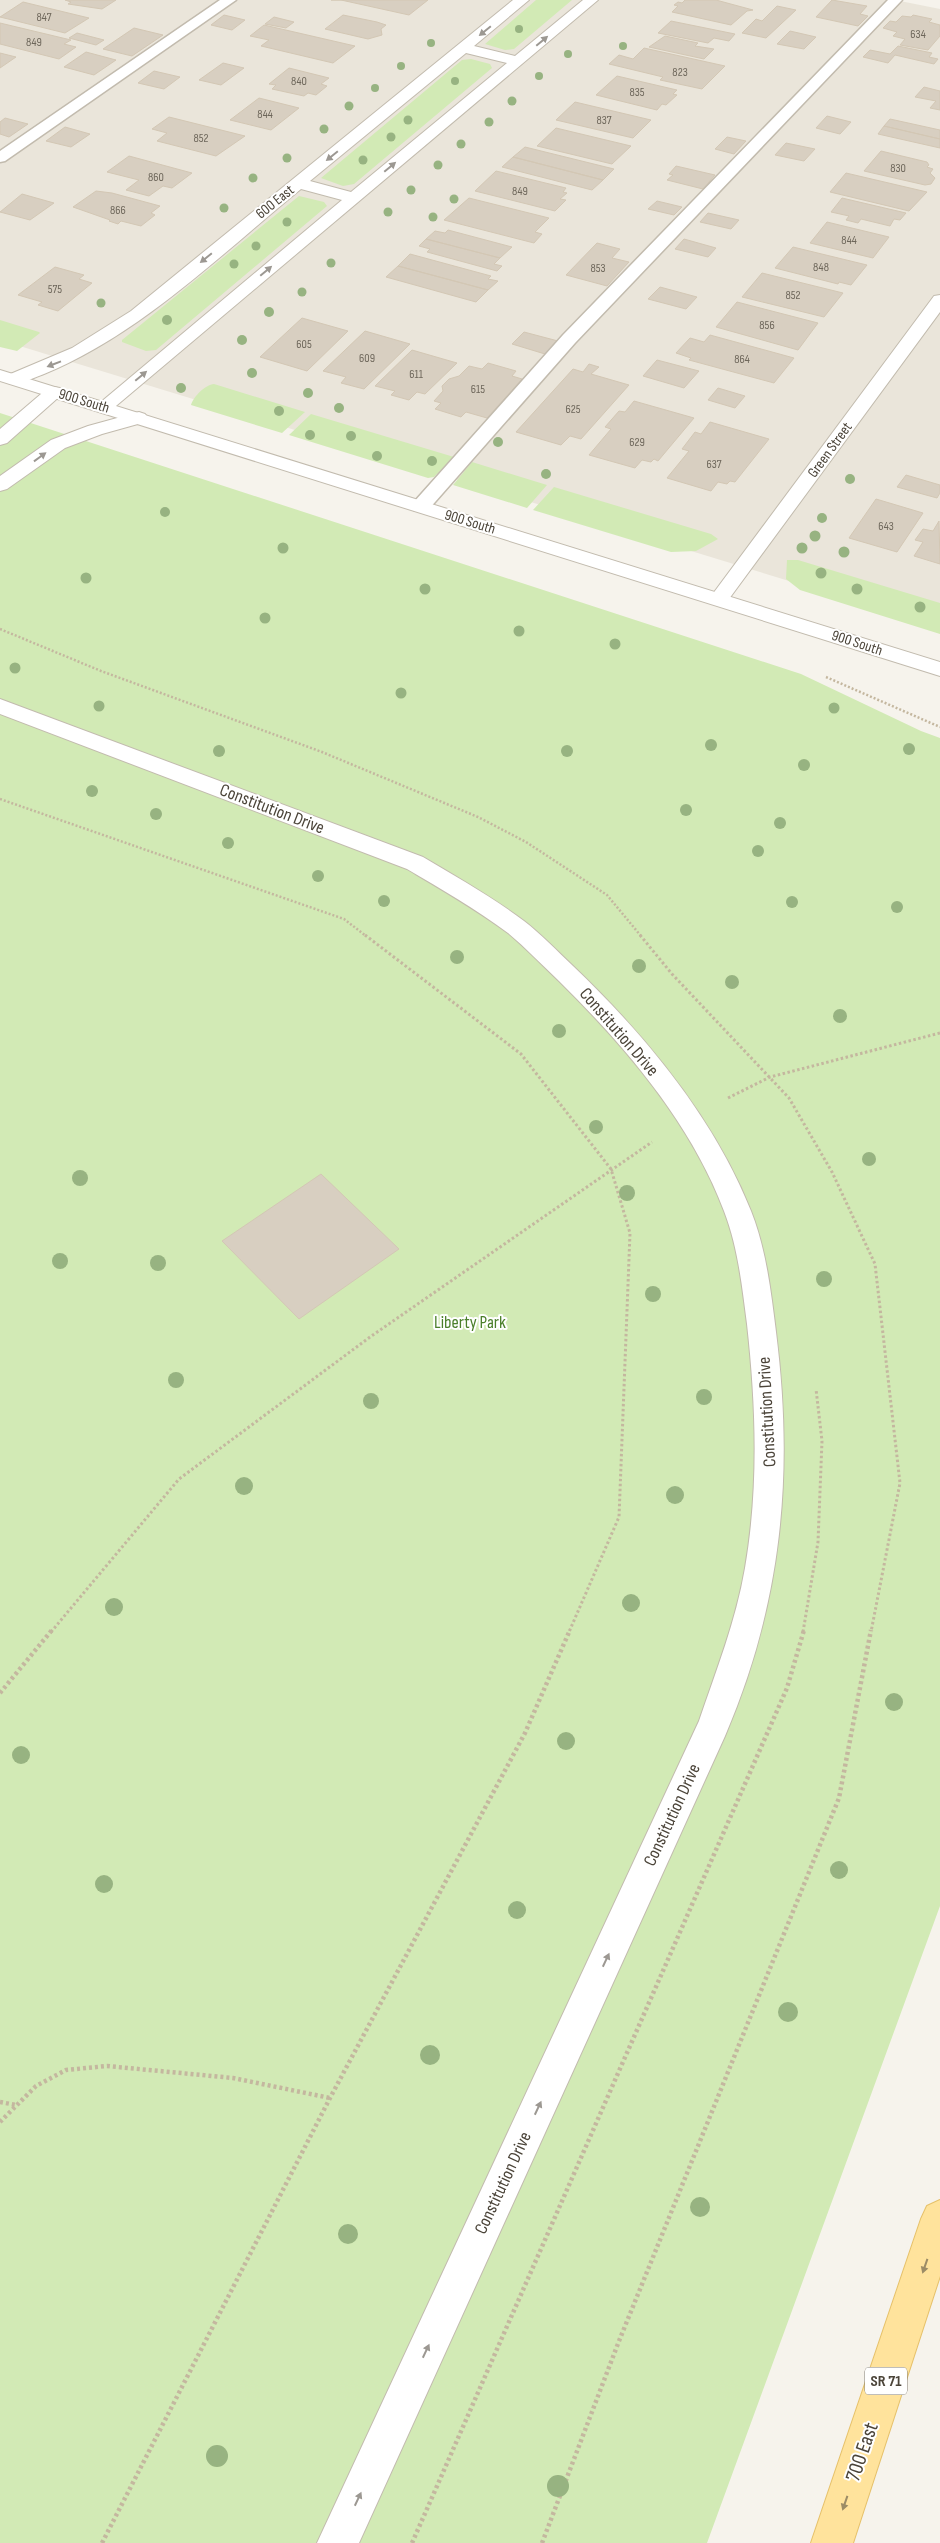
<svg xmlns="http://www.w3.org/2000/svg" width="940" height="2543" viewBox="0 0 940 2543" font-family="'Sofia Sans Condensed',sans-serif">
	<rect width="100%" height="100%" fill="#f6f3ec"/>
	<path fill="#eae5da" d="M0 0H895L940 9V627L0 340Z"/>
	<path fill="#d2eab5" d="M536 0H572L514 49 505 50 485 44Z
		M471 59 490 64 492 68 354 184 343 186 321 178 462 60Z
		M299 196 324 202 327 206 156 350 146 351 122 342V340Z
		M0 320 39 332 40 333 17 351 0 347Z
		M214 384 305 412 282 433 191 405C194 396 205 385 214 384Z
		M0 413 801 674 921 731 940 738V1906L707 2543H0Z
		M311 414 454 457 434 477 428 478 289 435Z
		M472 462 547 485 527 508 453 485Z
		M554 487 711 534 718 539 696 551 671 552 533 510Z
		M787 560H798L940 603V634L800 590 786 579Z"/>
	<path fill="#d8cfc1" stroke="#d3c7b4" d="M65 0H116L102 9 68 4 71 2Z
		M331 0H428L409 15 341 0Z
		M685 0H716L753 10 747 11 731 25 672 12 678 6 674 5 678 2 682 3Z
		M832 0 867 6 860 14 868 16 858 26 816 17Z
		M23 2 89 18 65 33 0 17Z
		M777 6 796 10 766 38 742 33 756 19 762 21Z
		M224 15 245 20 232 30 211 25Z
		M343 15 377 22 386 25 381 29 382 35 368 39 325 29Z
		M913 15 932 19 929 22 940 25V36L928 50 900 45 905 39 893 36 897 32 883 28 890 21 896 22 902 16 911 17Z
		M274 17 294 22 286 28 265 24Z
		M671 21 735 34 729 41 714 38 708 43 658 33Z
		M0 23 71 40 64 44 76 47 59 59 0 44Z
		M264 25 355 46 333 63 261 46 269 40 250 36Z
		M134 28 163 35 132 56 103 49Z
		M790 31 816 37 804 49 777 44Z
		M77 33 104 40 96 45 69 38Z
		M665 36 698 43 695 46 714 49 704 59 649 47Z
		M898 46 932 53 929 57 938 59 934 64 895 55 888 63 863 57 870 50 890 54Z
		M644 48 725 66 702 89 660 80 663 77 609 64 619 55 633 59Z
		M86 52 116 60 94 75 64 67Z
		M0 53 16 57 0 68Z
		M223 63 244 68 221 85 199 80Z
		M289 68 329 78 321 84 327 86 316 95 308 93 304 96 272 89 276 85 269 84Z
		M154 71 180 77 164 89 138 83Z
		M617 76 677 90 673 94 677 95 666 105 662 104 657 110 596 95Z
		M924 87 940 91V110L930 108 936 101 915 97Z
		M259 98 299 108 271 130 230 120Z
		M575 102 651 120 633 138 556 120Z
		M827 116 851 122 840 134 816 128Z
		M169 117 245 136 216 156 157 141 167 133 152 129Z
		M5 118 28 124 9 137 0 134V122Z
		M890 119 940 130V139L884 126Z
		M884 126 940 139V148L878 134Z
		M65 127 90 134 71 147 46 141Z
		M556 128 631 146 612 164 537 146Z
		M727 137 746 141 734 154 715 149Z
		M786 143 815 149 804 161 775 155Z
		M525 147 614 169 603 180 513 157Z
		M881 151 927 162 929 165 927 167 933 169 930 173 935 178 931 184 925 185 864 171Z
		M129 156 192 173 172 188 163 186 149 196 126 190 139 180 107 172Z
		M513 157 603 180 592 190 502 167Z
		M676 166 715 175 703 189 667 180 673 175 669 174Z
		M496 171 566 188 563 192 567 193 560 199 566 200 555 211 475 191Z
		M846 173 927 192 909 211 830 192Z
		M96 191 112 193 160 206 151 213 155 215 141 226 121 221 118 224 109 221 110 220 73 207Z
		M22 194 54 203 30 220 0 212Z
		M469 198 549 218 535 232 542 234 534 243 444 220Z
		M842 198 906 213 900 220 894 219 890 226 861 219 858 223 846 220 849 216 831 212Z
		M657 201 682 207 674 215 648 209Z
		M708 213 739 220 731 229 700 222Z
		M827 222 889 237 873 258 810 243Z
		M448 230 512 247 500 258 426 239 435 231 445 233Z
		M426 239 500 258 494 264 502 266 497 271 427 252 430 249 419 246Z
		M684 239 716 248 708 257 675 249Z
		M597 243 620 249 612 258 629 262 607 286 566 275Z
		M793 247 867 265 851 285 839 282 838 284 775 268Z
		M410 254 491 276 488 279 498 281 488 290 398 266Z
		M398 266 488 290 476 302 386 277Z
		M55 267 84 275 79 279 92 283 58 311 38 305 42 302 18 295Z
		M762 273 843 293 824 317 742 297Z
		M660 287 697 297 686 309 648 299Z
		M737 302 818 323 798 350 716 327Z
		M302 318 348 331 307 371 260 357Z
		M365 331 410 344 364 389 341 383 346 377 323 371Z
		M524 332 558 341 545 354 512 344Z
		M710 335 794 358 774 383 689 360 691 358 676 353 690 338 704 342Z
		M412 350 457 363 425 394 417 392 409 400 391 395 395 391 375 386Z
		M657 360 699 371 684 388 643 376Z
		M488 363 516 371 512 376 522 379 487 418 466 412 461 417 435 409 441 403 434 401 443 391 442 386 449 379 459 376 469 366 482 369Z
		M589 364 599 367 591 374 629 385 581 439 570 436 561 445 516 432 573 369 583 372Z
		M718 388 745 396 735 408 708 400Z
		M634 401 694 418 658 461 654 459 651 462 642 460 635 468 589 455 611 429 605 427 619 411 625 412Z
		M710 422 769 439 735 482 730 481 727 484 718 482 711 491 667 478 689 451 682 449 695 432 701 434Z
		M906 475 940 485V493L937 498 897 487Z
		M876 499 923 513 897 552 849 538Z
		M939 521 940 564 914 556 923 542 915 540 923 529 933 531Z
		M321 1174 399 1249 299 1319 222 1241Z"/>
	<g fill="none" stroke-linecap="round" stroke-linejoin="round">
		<defs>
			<path id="service" d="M220 0H236L5 161 0 162V151Z
				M888 0H902L575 343 428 510H414L412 506 414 502 563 335Z"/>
			<path id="minor" d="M513 0H529L474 46 515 56 583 0H598L110 411H98L95 407 342 200 301 189C220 255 141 334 44 374 32 378 20 386 8 383L5 379 8 375 72 348 131 311ZM466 53 507 63 351 192 310 181Z
				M940 295V312L726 603 719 605 712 603 709 599 712 595 934 296Z
				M54 387 60 388 63 392 60 396 7 443 0 445V429L48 388Z
				M139 412 145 414 148 418 145 422 102 434 65 448 7 489 0 491V476L51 440 88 426Z
				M0 699 423 857C457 877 492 897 524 921 541 934 557 951 573 966 645 1035 713 1116 751 1211 766 1249 771 1291 776 1332 794 1474 782 1603 725 1736L359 2543H317L699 1721C716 1671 736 1621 745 1568 759 1487 756 1405 747 1324 742 1286 738 1247 724 1211 691 1123 625 1046 559 981 542 965 526 948 508 933 476 909 441 889 407 869L0 714Z"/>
			<path id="tertiary" d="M0 370 940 662V676L0 381Z"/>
			<path id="primary" d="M940 2200V2276L853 2543H811L921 2219 927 2206Z"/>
		</defs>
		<use href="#service" stroke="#c2bbae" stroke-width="3"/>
		<use href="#minor" stroke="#c2bbae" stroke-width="2"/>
		<use href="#tertiary" stroke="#c2bbae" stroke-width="2"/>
		<use href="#primary" stroke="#e6c16a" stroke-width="2"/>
		<path stroke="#c4b79f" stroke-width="2.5" stroke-dasharray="2 2" stroke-linecap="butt" d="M0 629 101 671 322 752 478 817 526 842 607 895 641 936
			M826 677 940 727
			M0 799 344 919 366 936"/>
		<path stroke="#c4b79f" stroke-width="3" stroke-dasharray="2.5 2.5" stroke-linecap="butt" d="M365 935 521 1054 611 1169 630 1233 619 1517 569 1632
			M640 935 672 974 789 1098 832 1172 875 1264 900 1483 871 1632
			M728 1098 770 1077 940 1033
			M51 1632 179 1479 370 1337 652 1142
			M803 1632 818 1542 822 1441 816 1389"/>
		<path stroke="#c4b79f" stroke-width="4.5" stroke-dasharray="3 3" stroke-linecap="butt" d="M0 1693 52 1630
			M0 2102 16 2105
			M0 2122 36 2086 66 2070 107 2066 233 2078 330 2098
			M102 2543 330 2098 525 1733 570 1630
			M412 2543 787 1688 804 1630
			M542 2543 619 2341 839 1798 871 1630"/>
		<use href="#service" fill="#fff" fill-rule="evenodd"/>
		<use href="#minor" fill="#fff" fill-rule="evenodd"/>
		<use href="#tertiary" fill="#fff" fill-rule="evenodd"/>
		<use href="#primary" fill="#ffe39c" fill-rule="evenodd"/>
	</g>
	<g fill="#97b381">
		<circle cx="519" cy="29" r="4"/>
		<circle cx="431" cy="43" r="4"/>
		<circle cx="623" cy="46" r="4"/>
		<circle cx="568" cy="54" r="4"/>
		<circle cx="401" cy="66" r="4"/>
		<circle cx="539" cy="76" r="4"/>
		<circle cx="455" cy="81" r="4"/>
		<circle cx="375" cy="88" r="4"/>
		<circle cx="512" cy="101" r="4.5"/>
		<circle cx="349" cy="106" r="4.5"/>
		<circle cx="408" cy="120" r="4.5"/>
		<circle cx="489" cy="122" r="4.5"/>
		<circle cx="324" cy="129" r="4.5"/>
		<circle cx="391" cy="137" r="4.5"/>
		<circle cx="461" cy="144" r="4.5"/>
		<circle cx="287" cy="158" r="4.5"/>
		<circle cx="363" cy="160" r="4.5"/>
		<circle cx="438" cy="165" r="4.5"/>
		<circle cx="253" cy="178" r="4.5"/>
		<circle cx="411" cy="190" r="4.5"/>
		<circle cx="454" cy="199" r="4.5"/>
		<circle cx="224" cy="208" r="4.5"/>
		<circle cx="388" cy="212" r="4.5"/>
		<circle cx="433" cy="217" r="4.5"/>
		<circle cx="287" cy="222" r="4.5"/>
		<circle cx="256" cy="246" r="4.5"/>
		<circle cx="331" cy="263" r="4.5"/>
		<circle cx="234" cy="264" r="4.5"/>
		<circle cx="302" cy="292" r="4.5"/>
		<circle cx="101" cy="303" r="4.5"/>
		<circle cx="269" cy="312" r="5"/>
		<circle cx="167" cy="320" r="5"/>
		<circle cx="242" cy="340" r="5"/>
		<circle cx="252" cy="373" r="5"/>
		<circle cx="181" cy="388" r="5"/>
		<circle cx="308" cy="393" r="5"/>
		<circle cx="339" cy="408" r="5"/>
		<circle cx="279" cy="411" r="5"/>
		<circle cx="310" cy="435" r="5"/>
		<circle cx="351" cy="436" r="5"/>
		<circle cx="498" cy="442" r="5"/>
		<circle cx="377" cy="456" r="5"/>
		<circle cx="432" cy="461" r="5"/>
		<circle cx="546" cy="474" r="5"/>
		<circle cx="850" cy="479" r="5"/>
		<circle cx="165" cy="512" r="5"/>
		<circle cx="822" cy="518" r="5"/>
		<circle cx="815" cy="536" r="5.5"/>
		<circle cx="283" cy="548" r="5.5"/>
		<circle cx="802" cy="548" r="5.5"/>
		<circle cx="844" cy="552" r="5.5"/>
		<circle cx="821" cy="573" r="5.5"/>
		<circle cx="86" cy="578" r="5.5"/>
		<circle cx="425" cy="589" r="5.5"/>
		<circle cx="857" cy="589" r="5.5"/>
		<circle cx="920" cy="607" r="5.5"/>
		<circle cx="265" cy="618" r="5.5"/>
		<circle cx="519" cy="631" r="5.5"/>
		<circle cx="615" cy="644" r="5.5"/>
		<circle cx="15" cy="668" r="5.5"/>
		<circle cx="401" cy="693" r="5.5"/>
		<circle cx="99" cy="706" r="5.5"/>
		<circle cx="834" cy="708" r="5.5"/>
		<circle cx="711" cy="745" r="6"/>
		<circle cx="909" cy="749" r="6"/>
		<circle cx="219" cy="751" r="6"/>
		<circle cx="567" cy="751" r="6"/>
		<circle cx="804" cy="765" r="6"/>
		<circle cx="92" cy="791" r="6"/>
		<circle cx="686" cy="810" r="6"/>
		<circle cx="156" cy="814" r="6"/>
		<circle cx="780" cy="823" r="6"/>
		<circle cx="228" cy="843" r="6"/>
		<circle cx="758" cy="851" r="6"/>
		<circle cx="318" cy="876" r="6"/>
		<circle cx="384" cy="901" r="6"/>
		<circle cx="792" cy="902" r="6"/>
		<circle cx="897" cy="907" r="6"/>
		<circle cx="457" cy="957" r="7"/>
		<circle cx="639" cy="966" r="7"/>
		<circle cx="732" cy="982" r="7"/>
		<circle cx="840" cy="1016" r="7"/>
		<circle cx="559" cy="1031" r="7"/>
		<circle cx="596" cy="1127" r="7"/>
		<circle cx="869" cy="1159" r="7"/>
		<circle cx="80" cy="1178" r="8"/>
		<circle cx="627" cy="1193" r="8"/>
		<circle cx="60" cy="1261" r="8"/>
		<circle cx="158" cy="1263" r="8"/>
		<circle cx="824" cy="1279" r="8"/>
		<circle cx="653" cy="1294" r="8"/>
		<circle cx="176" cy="1380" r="8"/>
		<circle cx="704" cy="1397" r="8"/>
		<circle cx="371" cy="1401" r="8"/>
		<circle cx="244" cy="1486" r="9"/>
		<circle cx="675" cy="1495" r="9"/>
		<circle cx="631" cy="1603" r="9"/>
		<circle cx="114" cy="1607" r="9"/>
		<circle cx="894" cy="1702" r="9"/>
		<circle cx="566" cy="1741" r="9"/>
		<circle cx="21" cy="1755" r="9"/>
		<circle cx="839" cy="1870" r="9"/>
		<circle cx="104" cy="1884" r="9"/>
		<circle cx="517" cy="1910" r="9"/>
		<circle cx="788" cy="2012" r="10"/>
		<circle cx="430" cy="2055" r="10"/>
		<circle cx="700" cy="2207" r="10"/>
		<circle cx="348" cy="2234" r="10"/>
		<circle cx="217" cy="2456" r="11"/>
		<circle cx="558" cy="2486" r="11"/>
	</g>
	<defs><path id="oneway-solid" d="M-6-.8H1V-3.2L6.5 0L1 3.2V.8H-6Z" transform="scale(1.25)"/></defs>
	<g fill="#9c9892">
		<use href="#oneway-solid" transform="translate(485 31) rotate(141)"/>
		<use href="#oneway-solid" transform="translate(542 41) rotate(-40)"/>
		<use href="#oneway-solid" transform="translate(332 156) rotate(141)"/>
		<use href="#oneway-solid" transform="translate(390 167) rotate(-40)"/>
		<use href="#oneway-solid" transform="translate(206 258) rotate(141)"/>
		<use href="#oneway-solid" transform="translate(266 271) rotate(-40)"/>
		<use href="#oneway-solid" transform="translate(54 364) rotate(159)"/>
		<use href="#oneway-solid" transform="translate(141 376) rotate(-40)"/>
		<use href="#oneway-solid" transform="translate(40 457) rotate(-36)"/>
		<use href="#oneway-solid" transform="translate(606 1960) rotate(-65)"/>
		<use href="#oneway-solid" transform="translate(538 2108) rotate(-65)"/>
		<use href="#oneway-solid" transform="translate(426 2351) rotate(-65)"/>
		<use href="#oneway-solid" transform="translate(358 2499) rotate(-65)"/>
	</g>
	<g fill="#9c8c66">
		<use href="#oneway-solid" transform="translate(925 2266) rotate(109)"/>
		<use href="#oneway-solid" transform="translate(845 2503) rotate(109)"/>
	</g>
	<g text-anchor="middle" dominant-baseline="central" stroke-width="4" stroke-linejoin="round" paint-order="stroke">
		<g font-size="12" fill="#6e675b">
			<text x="44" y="17">847</text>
			<text x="918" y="34">634</text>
			<text x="34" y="42">849</text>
			<text x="680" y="72">823</text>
			<text x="299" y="81">840</text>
			<text x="637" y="92">835</text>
			<text x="265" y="114">844</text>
			<text x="604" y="120">837</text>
			<text x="201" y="138">852</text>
			<text x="898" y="168">830</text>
			<text x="156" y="177">860</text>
			<text x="520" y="191">849</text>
			<text x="118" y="210">866</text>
			<text x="849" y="240">844</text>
			<text x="821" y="267">848</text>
			<text x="598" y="268">853</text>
			<text x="55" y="289">575</text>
			<text x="793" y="295">852</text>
			<text x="767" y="325">856</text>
			<text x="304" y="344">605</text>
			<text x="367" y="358">609</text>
			<text x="742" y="359">864</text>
			<text x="416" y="374">611</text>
			<text x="478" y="389">615</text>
			<text x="573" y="409">625</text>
			<text x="637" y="442">629</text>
			<text x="714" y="464">637</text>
			<text x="886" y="526">643</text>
		</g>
		<g font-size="15" fill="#4b4439" stroke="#fff">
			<text transform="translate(275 202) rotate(-39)">600 East</text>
			<text transform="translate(84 401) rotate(17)">900 South</text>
			<text transform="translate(830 450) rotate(-54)">Green Street</text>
			<text transform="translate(470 522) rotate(17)">900 South</text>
			<text transform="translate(857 643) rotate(18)">900 South</text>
		</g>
		<rect fill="#fff" stroke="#817c74" stroke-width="1" x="865" y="2367.5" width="42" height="27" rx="4"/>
		<g font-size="16" font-weight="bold" fill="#4b4439">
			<text x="886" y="2381">SR 71</text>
		</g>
		<g font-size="18" fill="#4b4439" stroke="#fff">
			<text transform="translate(272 809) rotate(21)">Constitution Drive</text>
			<text transform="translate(619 1032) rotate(49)">Constitution Drive</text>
			<text transform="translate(767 1412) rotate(-93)">Constitution Drive</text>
			<text transform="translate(672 1815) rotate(-65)">Constitution Drive</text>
			<text transform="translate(503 2183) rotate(-65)">Constitution Drive</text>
		</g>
		<g font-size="18" fill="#4a7f2a" stroke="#fff">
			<text x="470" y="1322">Liberty Park</text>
		</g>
		<g font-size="21" fill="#4b4439" stroke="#fff">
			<text transform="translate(862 2452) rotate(-71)">700 East</text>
		</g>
	</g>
</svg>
